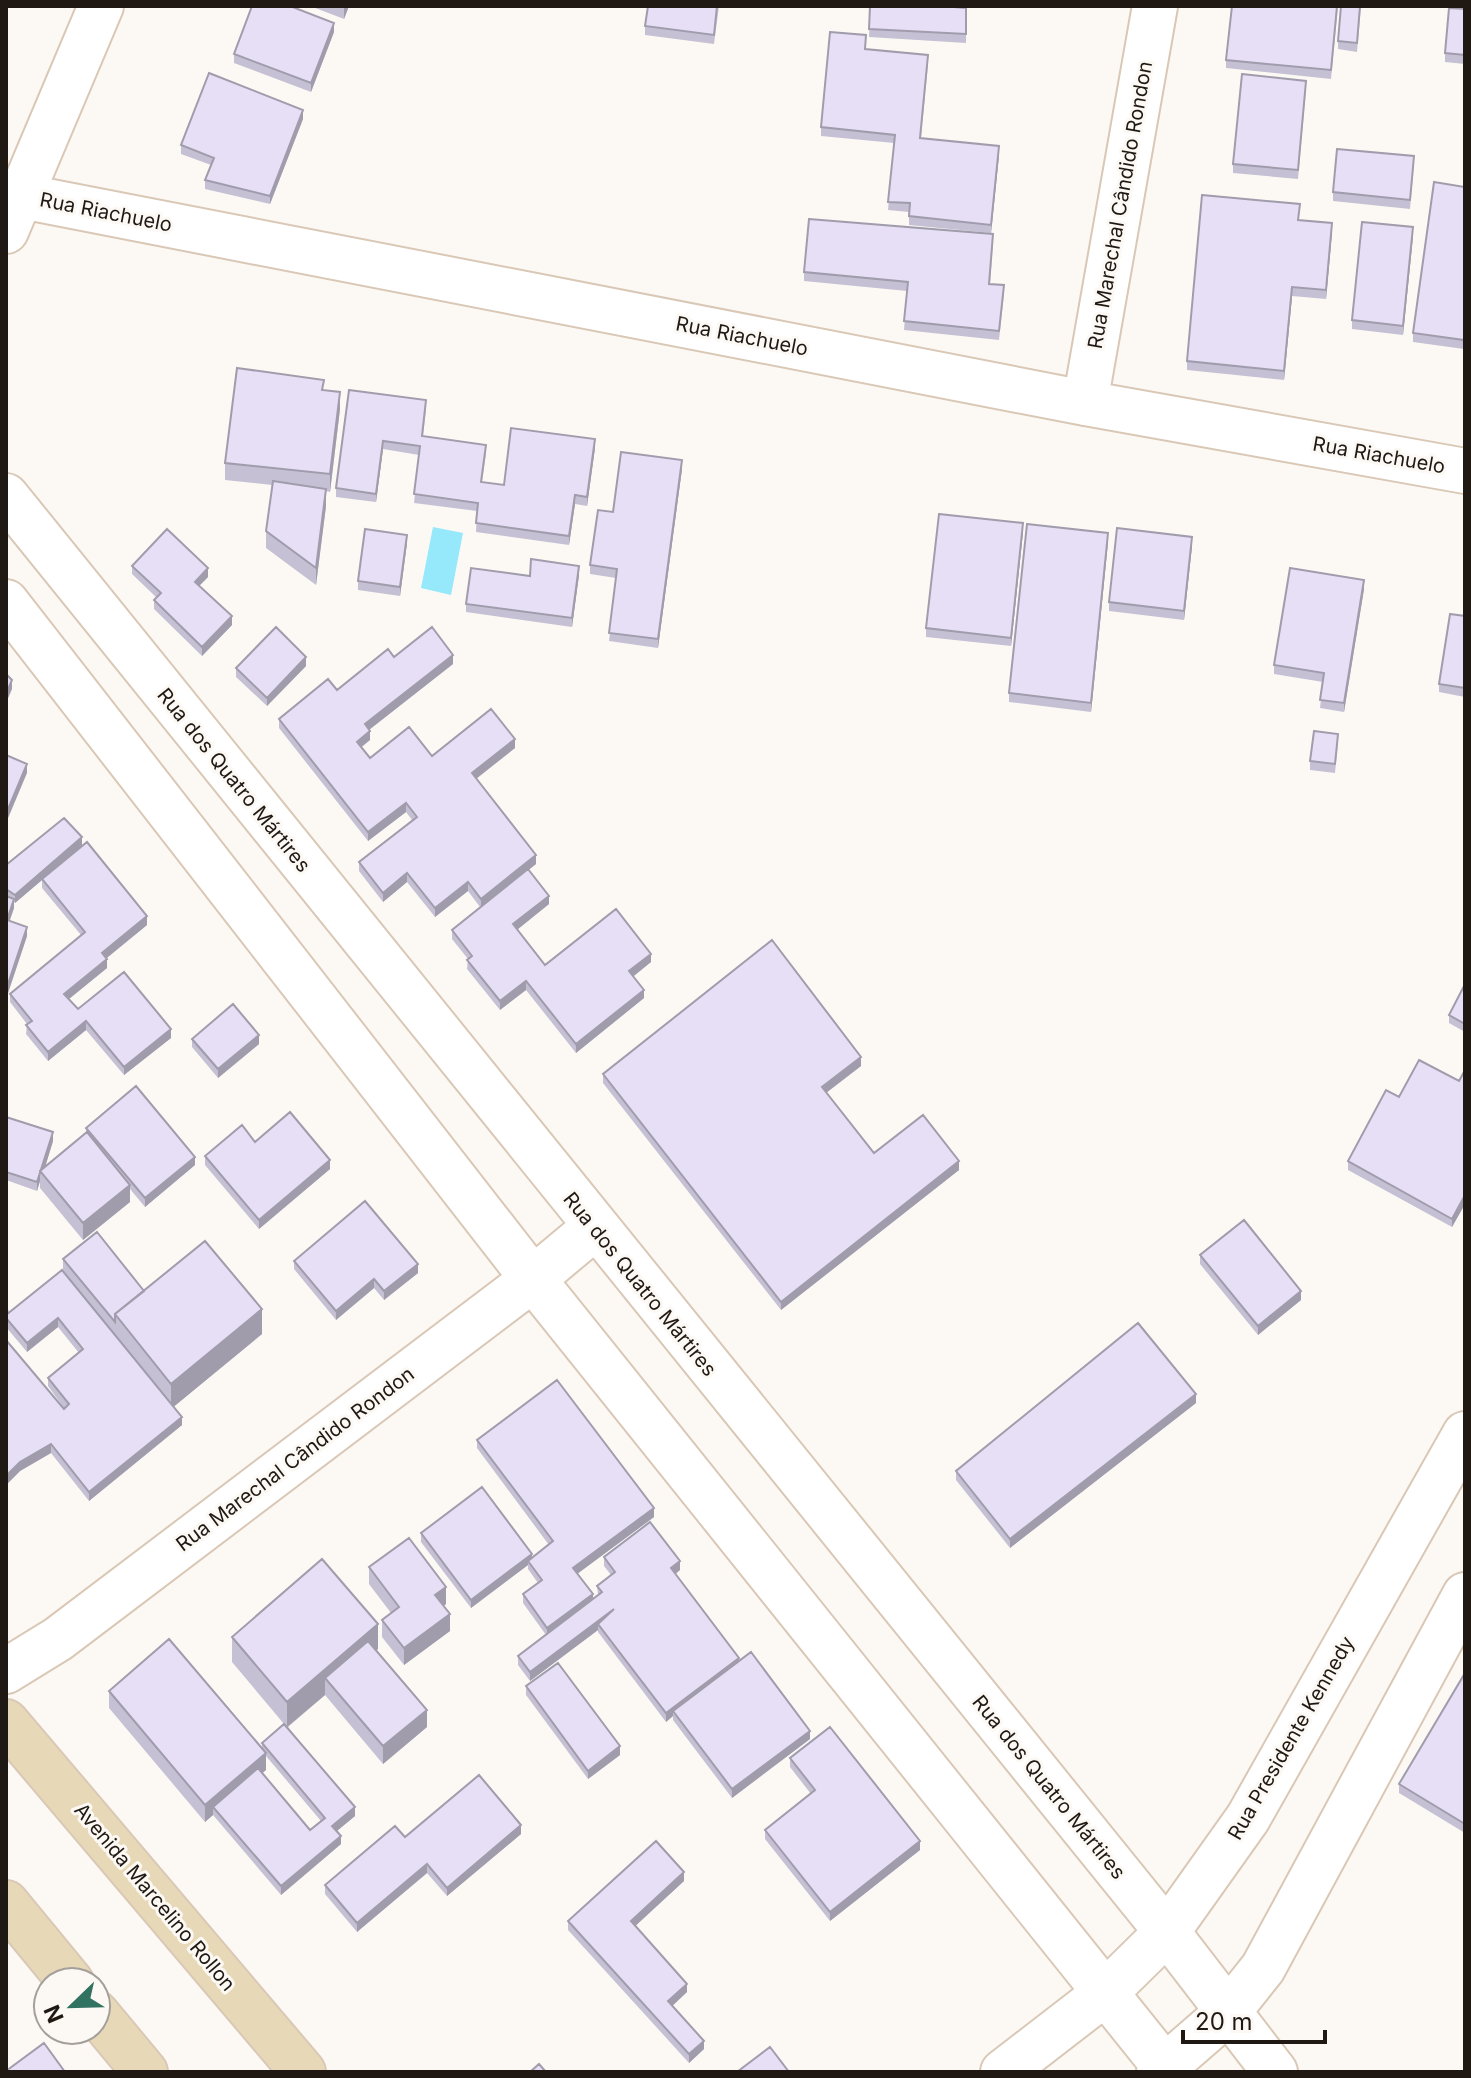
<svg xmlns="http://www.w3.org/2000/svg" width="1471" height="2078" viewBox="0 0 1471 2078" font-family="Inter,sans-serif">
	<rect width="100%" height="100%" fill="#fcf9f5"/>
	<path fill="#96e8fb" d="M433 527 463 533 451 595 421 588Z"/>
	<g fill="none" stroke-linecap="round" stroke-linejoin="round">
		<defs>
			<path id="minor" d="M21 196 1085 403 1465 471
				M6 231 101 6
				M1085 403 1155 6
				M6 496 1167 1932 1275 2072
				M6 602 533 1279 1169 2072
				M6 1671 58 1639 533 1279 594 1228"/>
			<path id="tertiary" d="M1003 2072 1104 1994 1167 1932 1248 1818 1465 1434
				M1159 2072 1228 2012 1263 1968 1465 1595"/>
			<path id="secondary" d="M6 1722 303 2072
				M6 1903 71 1982
				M96 2013 145 2072"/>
		</defs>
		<use href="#minor" stroke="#dac8b6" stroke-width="48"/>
		<use href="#tertiary" stroke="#dac8b6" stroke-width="48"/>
		<use href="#secondary" stroke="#dac8b6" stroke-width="48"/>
		<use href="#minor" stroke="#fff" stroke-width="44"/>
		<use href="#tertiary" stroke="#fff" stroke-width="44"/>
		<use href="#secondary" stroke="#e7d8b7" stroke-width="44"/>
	</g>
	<path fill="#c6c0d4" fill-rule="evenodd" d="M310 6H349L344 19Z
		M719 6 714 44 645 35V26Z
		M870 6 966 8V43L869 37Z
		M1338 6 1331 79 1226 68V60Z
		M1361 6 1357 52 1338 49V41Z
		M1465 9V64L1445 62V53Z
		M334 32 311 92 234 63V54Z
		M866 49 928 64 921 138 999 155 991 233 909 225V212L888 210 894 143 821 136V127Z
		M1306 90 1298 179 1233 173V164Z
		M303 119 270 204 205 189V180L211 165 181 154V145Z
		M1414 165 1410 209 1333 201V192Z
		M1465 187 1464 349 1413 342V333Z
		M1299 220 1332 232 1326 299 1292 296 1284 380 1187 370V361Z
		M1413 236 1403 335 1352 329V320Z
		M993 243 990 284 1004 294 999 340 904 330 907 291 804 281V272Z
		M324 390 340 409 330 492 326 491V506L316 585 266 548V531L272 485 225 480V463Z
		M349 390 426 409 423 436 486 453 482 482 504 485 595 448 587 506 575 504 569 545 476 532 477 511 414 503 419 455 383 449 376 502 336 497V488Z
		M682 469 658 648 609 641 616 578 590 574V565L613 512Z
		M1023 532 1011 646 926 637V628Z
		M1108 542 1091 712 1009 702V693Z
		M407 543 400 596 358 590V581Z
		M1192 546 1184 620 1109 611V602Z
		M132 566 208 577 199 586 232 625 202 656 154 609V600L157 598 132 574Z
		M579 575 572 627 466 612V604L530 576Z
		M1364 589 1344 712 1320 708 1323 682 1274 674V665Z
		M1465 616V697L1439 692V684Z
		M394 657 453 664 369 730 370 740 362 747 370 758 432 756 515 748 476 779 536 864 528 870 549 904 517 930 545 965 651 962 633 976 644 998 576 1053 526 990 500 1010 467 969 468 959 452 939V930L480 907 468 891 435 917 407 882 383 902 359 871V862L412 820 406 812 368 841 279 728V719L337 690Z
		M306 666 267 706 236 677V668Z
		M1338 743 1335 773 1310 770V761Z
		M82 846 147 925 106 958 107 968 69 999 78 1009 171 1038 124 1075 86 1030 48 1061 26 1034 27 1024 10 1002V994L81 935 42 888V880L15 903 14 902V908L9 921 27 936 6 999V865Z
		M1465 984V1032L1449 1023V1015Z
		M192 1039 259 1044 218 1078 192 1047Z
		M861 1066 826 1093 874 1153 959 1170 781 1310 603 1083V1074Z
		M1465 1070V1204L1452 1227 1348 1170V1161L1399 1097 1459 1081Z
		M6 1117 53 1141 45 1167 86 1133V1128L195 1165 145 1207 130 1189V1202L83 1240 40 1188V1181L37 1191 6 1180Z
		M205 1156 330 1169 259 1229 205 1165Z
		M1200 1255 1301 1300 1258 1335 1200 1264Z
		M63 1259 144 1291 262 1334 173 1407 182 1425 89 1501 51 1453 20 1471 6 1485V1340L64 1409V1408L48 1386V1378L79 1353 58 1327 27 1352 6 1327V1302L9 1312 63 1272Z
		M294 1261 418 1273 384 1300 374 1288 336 1320 294 1269Z
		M1196 1403 1010 1548 956 1480V1471Z
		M477 1440 654 1517 577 1574 593 1599 598 1595 597 1586 611 1575 604 1566V1557L680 1570 676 1574 739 1661 810 1739 732 1798 673 1720V1716L666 1722 598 1632V1630L530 1681 518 1665V1656L546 1635 523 1603V1594L538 1583 528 1569V1565L471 1608 421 1542V1533L532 1558 549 1545 477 1448Z
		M369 1567 446 1604 444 1606 450 1631 404 1665 382 1637V1620L391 1613 369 1584Z
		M232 1637 378 1649 376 1650 427 1727 383 1764 325 1695 288 1727 355 1816 337 1831 341 1844 281 1895 213 1815 205 1822 109 1708V1691L262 1749V1743L284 1724 232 1662ZM266 1756 321 1821 310 1830 262 1773 266 1770Z
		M1465 1673V1833L1399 1793V1784Z
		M526 1686 620 1755 588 1779 526 1695Z
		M790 1758 920 1850 830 1921 765 1839V1830L811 1794 790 1767Z
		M521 1834 447 1896 427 1873 357 1932 325 1894V1885L405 1837Z
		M684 1881 635 1926 687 1992 672 2006 704 2049 689 2063 568 1930V1921Z"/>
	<path fill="#a19cac" d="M344 6H349L344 19Z
		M334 23V32L311 92V83Z
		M303 110V119L270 204V196Z
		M999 146V155L991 233V225Z
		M1332 223V232L1326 299V290Z
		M1413 227V236L1403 335V326Z
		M1292 287V296L1284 380V371Z
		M340 392V409L330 492V474Z
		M595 439V448L587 506V497Z
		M383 441V449L376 502V494Z
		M682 460V469L658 648V639Z
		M326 489V506L316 585V568Z
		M575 495V504L569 545V536Z
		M1023 523V532L1011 646V638Z
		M1108 533V542L1091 712V703Z
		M407 535V543L400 596V587Z
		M1192 537V546L1184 620V611Z
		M579 566V575L572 627V618Z
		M208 568V577L195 590V582Z
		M1364 580V589L1344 712V703Z
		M232 616V625L202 656V647Z
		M453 655V664L365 733V724Z
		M306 657V666L267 706V698Z
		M12 680V689L6 703V694Z
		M370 731V740L357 750V742Z
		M515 739V748L472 782V773Z
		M27 764V773L6 823V814Z
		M406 803V812L368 841V832Z
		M82 837V846L15 903V895Z
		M536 855V864L481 908V899Z
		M407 873V882L383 902V893Z
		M468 882V891L435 917V908Z
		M549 896V904L513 933V924Z
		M14 899V908L7 929V920Z
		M147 916V925L102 962V953Z
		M27 927V936L6 999V990Z
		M651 954V962L629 980V971Z
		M107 959V968L64 1003V994Z
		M526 981V990L500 1010V1001Z
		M644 990V998L576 1053V1044Z
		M86 1021V1030L48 1061V1052Z
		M171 1029V1038L124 1075V1067Z
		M259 1035V1044L218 1078V1069Z
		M861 1057V1066L822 1096V1087Z
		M53 1132V1141L43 1174 41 1171Z
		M195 1157V1165L145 1207V1198Z
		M330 1160V1169L259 1229V1220Z
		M959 1161V1170L781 1310V1302Z
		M40 1172V1181L37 1191V1182Z
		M130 1185V1202L83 1240V1223Z
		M1465 1195V1204L1452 1227V1219Z
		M418 1264V1273L384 1300V1291Z
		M374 1279V1288L336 1320V1311Z
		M1301 1291V1300L1258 1335V1326Z
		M262 1309V1334L171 1409V1384Z
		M58 1318V1327L27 1352V1343Z
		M1196 1394V1403L1010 1548V1539Z
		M182 1417V1425L89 1501V1492Z
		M51 1444V1453L20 1471 6 1485V1476L20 1462Z
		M654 1508V1517L573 1577V1568Z
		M532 1554V1562L528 1561V1565L471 1608V1600Z
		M680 1561V1570L671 1577V1568Z
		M446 1587V1604L435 1612V1595Z
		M593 1594V1602L547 1637V1628Z
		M614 1609 598 1624V1630L530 1681V1672Z
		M450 1614V1631L404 1665V1648Z
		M378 1624V1649L333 1688 325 1678V1695L287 1727V1702Z
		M739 1658V1667L673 1711V1716L666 1722V1713Z
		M427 1710V1727L383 1764V1746Z
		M810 1731V1739L732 1798V1789Z
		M620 1746V1755L588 1779V1771Z
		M266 1753V1770L217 1812 213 1807V1815L205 1822V1805Z
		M355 1807V1816L332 1835V1826Z
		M521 1825V1834L447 1896V1888Z
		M341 1836V1844L281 1895V1886Z
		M920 1841V1850L830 1921V1912Z
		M427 1864V1873L357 1932V1923Z
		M684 1872V1881L631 1930V1921Z
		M687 1984V1992L668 2010V2001Z
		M704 2041V2049L689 2063V2054Z"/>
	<path fill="#e6dff6" stroke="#a19cac" stroke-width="2" d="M252 6H290L334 23 311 83 234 54Z
		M648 6H717L714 35 645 26Z
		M870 6H941L966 8V34L869 29Z
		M1232 6H1337L1331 70 1226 60Z
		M1341 6H1360L1357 43 1338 41Z
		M1449 8 1465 9V55L1445 53Z
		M830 32 866 35 865 49 928 55 920 138 999 146 991 225 909 216 910 203 888 202 895 135 821 127Z
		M209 73 303 110 270 196 205 180 214 158 181 145Z
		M1242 74 1306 81 1298 170 1233 164Z
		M1337 149 1414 156 1410 200 1333 192Z
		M1434 182 1465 187 1464 340 1413 333Z
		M1202 195 1300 204 1298 220 1332 223 1326 290 1292 287 1284 371 1187 361Z
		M809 219 993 234 989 284 1004 285 999 331 904 321 908 282 804 272Z
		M1362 222 1413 227 1403 326 1352 320Z
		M237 368 324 380 322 390 340 392 330 474 225 463Z
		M349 390 426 400 422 436 486 445 481 482 504 485 511 428 595 439 587 497 575 495 569 536 476 523 478 503 414 494 420 446 383 441 376 494 336 488Z
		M621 452 682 460 658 639 609 633 617 569 590 565 598 510 613 512Z
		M273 481 326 489 316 568 266 531Z
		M939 514 1023 523 1011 638 926 628Z
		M1027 524 1108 533 1091 703 1009 693Z
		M1117 528 1192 537 1184 611 1109 602Z
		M167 529 208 568 195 582 232 616 202 647 154 600 161 593 132 566Z
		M365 529 407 535 400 587 358 581Z
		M531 559 579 566 572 618 466 604 471 568 530 576Z
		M1290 568 1364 580 1344 703 1320 700 1324 673 1274 665Z
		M1450 614 1465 616V688L1439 684Z
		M276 627 306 657 267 698 236 668Z
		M432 627 453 655 365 724 370 731 357 742 370 758 409 727 432 756 491 709 515 739 472 773 536 855 481 899 468 882 435 908 407 873 383 893 359 862 417 817 406 803 368 832 279 719 328 679 337 690 388 649 394 657Z
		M6 674 12 680 6 694Z
		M1314 731 1338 734 1335 764 1310 761Z
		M6 755 27 764 6 814Z
		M64 818 82 837 15 895 6 889V865Z
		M87 842 147 916 102 953 107 959 64 994 78 1009 124 972 171 1029 124 1067 86 1021 48 1052 26 1025 32 1021 10 994 85 932 42 879Z
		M528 869 549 896 513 924 545 965 616 909 651 954 629 971 644 990 576 1044 526 981 500 1001 467 960 472 956 452 930Z
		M6 896 14 899 7 920 27 927 6 990Z
		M772 940 861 1057 822 1087 874 1153 923 1115 959 1161 781 1302 603 1074Z
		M1465 984V1024L1449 1015Z
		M233 1004 259 1035 218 1069 192 1039Z
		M1419 1060 1459 1081 1465 1070V1195L1452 1219 1348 1161 1386 1090 1399 1097Z
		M136 1086 195 1157 145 1198 86 1128Z
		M290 1112 330 1160 259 1220 205 1156 242 1125 255 1142Z
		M6 1117 53 1132 37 1182 6 1172Z
		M87 1132 130 1185 83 1223 40 1171Z
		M365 1201 418 1264 384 1291 374 1279 336 1311 294 1261Z
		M1244 1220 1301 1291 1258 1326 1200 1255Z
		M97 1232 144 1291 115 1314V1322L63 1259Z
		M205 1241 262 1309 171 1384 115 1314Z
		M62 1270 182 1417 89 1492 51 1444 20 1462 6 1476V1340L64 1409 69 1404 48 1378 83 1349 58 1318 27 1343 6 1318V1315Z
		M1138 1323 1196 1394 1010 1539 956 1471Z
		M557 1380 654 1508 573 1568 593 1594 547 1628 523 1594 542 1580 528 1561 553 1541 477 1440Z
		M482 1487 532 1554 471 1600 421 1533Z
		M650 1522 680 1561 671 1568 739 1658 666 1713 598 1624 614 1609 530 1672 518 1656 602 1592 597 1586 615 1572 604 1557Z
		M409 1538 446 1587 435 1595 450 1614 404 1648 382 1620 399 1607 369 1567Z
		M322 1559 378 1624 287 1702 232 1637Z
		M169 1639 266 1753 205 1805 109 1691Z
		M368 1641 427 1710 383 1746 325 1678Z
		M751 1652 810 1731 732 1789 673 1711Z
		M558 1663 620 1746 588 1771 526 1686Z
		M1465 1673V1824L1399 1784Z
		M284 1724 355 1807 332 1826 341 1836 281 1886 213 1807 258 1768 310 1830 325 1818 262 1743Z
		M830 1727 920 1841 830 1912 765 1830 815 1790 790 1758Z
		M479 1775 521 1825 447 1888 427 1864 357 1923 325 1885 395 1826 405 1837Z
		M656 1841 684 1872 631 1921 687 1984 668 2001 704 2041 689 2054 568 1921Z
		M44 2043 65 2072H6V2071Z
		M770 2047 789 2072H737Z
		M539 2064 546 2072H530Z"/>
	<g text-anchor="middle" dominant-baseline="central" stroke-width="6" stroke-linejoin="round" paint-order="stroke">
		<g font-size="20" fill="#201913" stroke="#fcf9f5">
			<text transform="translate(1120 205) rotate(-80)">Rua Marechal Cândido Rondon</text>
			<text transform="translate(106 212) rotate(11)">Rua Riachuelo</text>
			<text transform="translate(742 336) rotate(11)">Rua Riachuelo</text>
			<text transform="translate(1379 455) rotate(10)">Rua Riachuelo</text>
			<text transform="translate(234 780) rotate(51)">Rua dos Quatro Mártires</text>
			<text transform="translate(640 1284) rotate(51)">Rua dos Quatro Mártires</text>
			<text transform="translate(295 1459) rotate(-37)">Rua Marechal Cândido Rondon</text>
			<text transform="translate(1291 1738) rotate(-60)">Rua Presidente Kennedy</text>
			<text transform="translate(1049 1787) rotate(51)">Rua dos Quatro Mártires</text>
			<text transform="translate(155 1897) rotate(50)">Avenida Marcelino Rollon</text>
		</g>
	</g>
	<rect width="1471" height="2078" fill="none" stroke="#201913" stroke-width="16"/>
	<g transform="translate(72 2006) rotate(247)"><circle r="38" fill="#fcf9f5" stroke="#a49f9b" stroke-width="2"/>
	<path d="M0-6L14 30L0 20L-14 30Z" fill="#327260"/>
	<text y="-12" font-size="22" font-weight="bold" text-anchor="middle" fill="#201913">N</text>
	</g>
	<path d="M1183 2030v12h142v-12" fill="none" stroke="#201913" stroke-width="4"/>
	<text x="1195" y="2030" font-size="24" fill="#201913" stroke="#fcf9f5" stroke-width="6" paint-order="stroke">20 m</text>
</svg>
